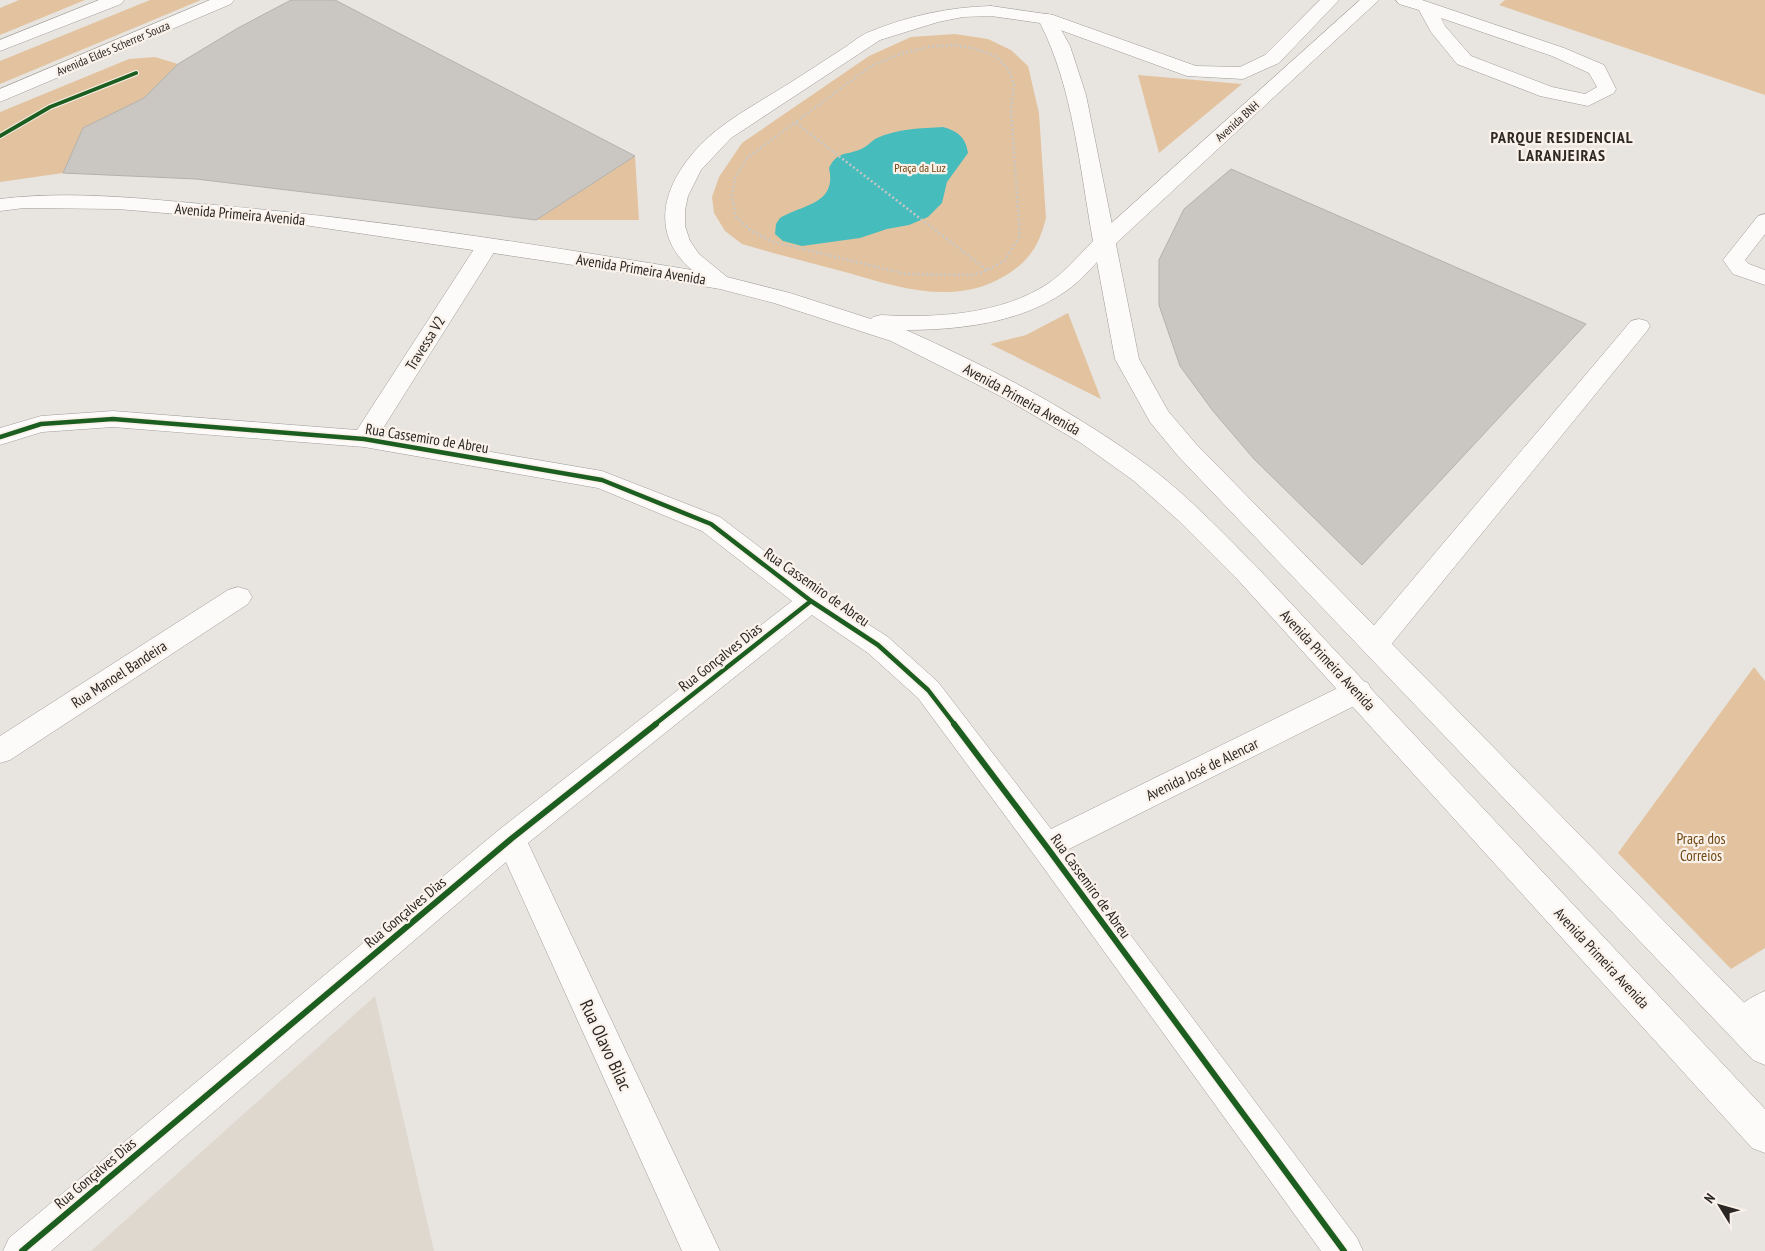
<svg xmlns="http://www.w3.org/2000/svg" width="1765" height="1251" viewBox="0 0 1765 1251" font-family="'PT Sans Narrow',sans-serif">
	<rect width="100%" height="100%" fill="#e8e5e0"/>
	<path fill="#dfd8cf" d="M375 996 434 1251H91Z"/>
	<path fill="#e3c39f" d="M19 0H85L0 35V8Z
		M150 0H201L0 84V61Z
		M1505 0H1765V95L1499 5Z
		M955 34 988 39 1011 50 1028 66 1039 113 1046 218C1039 246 1029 262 1003 277 953 306 897 287 845 272 810 263 776 254 742 244L725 231 714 213 712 197 719 177 742 143 869 56 911 37Z
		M155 57 178 64 144 98 83 128 63 173 0 182V112L129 59Z
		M1138 75 1242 84 1159 153Z
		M635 156 639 220H536Z
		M1068 313 1101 399 990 344 1026 335Z
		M1754 667 1765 681V948L1731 969 1618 853Z"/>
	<path fill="#47bcbd" d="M943 127C957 131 966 137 968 153L947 182 942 203 928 217 909 225 887 229 860 238 802 246 783 241 775 234 776 224 780 218C804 204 837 204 829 168 838 150 846 156 861 149 867 147 871 141 877 138 896 129 922 128 943 127Z"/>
	<path fill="#cac7c3" stroke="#b3b1ad" d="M291 0H335L635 156 536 220 196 179 63 173 83 128 144 98 178 64 238 28Z
		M1231 169 1586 324 1362 565 1254 459 1213 411 1180 366 1159 305V260L1184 209Z"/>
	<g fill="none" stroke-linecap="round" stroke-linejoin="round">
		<defs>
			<path id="minor" d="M1320 0H1339L1279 63 1243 79 1187 76 1041 23 1038 19 1041 15 1047 14 1053 15 1196 66 1240 67 1265 55Z
				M1360 0H1379L1112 247 1104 248 1096 247 1093 242 1096 237Z
				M1396 0H1422L1564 48 1604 65 1616 89 1614 93 1588 106 1540 96 1457 64 1431 32 1419 10 1399 4ZM1441 18 1552 56 1589 73 1597 87 1585 94 1552 87 1471 56 1445 26Z
				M1765 214V234L1745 260 1749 264 1765 270V285L1733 274 1723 260 1758 216Z
				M487 240 495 241 498 246 380 433 602 471 720 517 821 594 888 637 938 682 1051 829 1348 683 1358 679 1368 683 1372 691 1368 699 1067 850 1357 1238 1363 1251H1321L1035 856 918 698 868 653 812 615 528 843 720 1251H682L506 862 51 1251H3L9 1238 500 829 792 601 702 531 598 488 364 447 113 427 42 432 0 445V428L41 416 113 411 357 430 476 246 479 241Z
				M1639 319 1647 321 1650 326 1647 331 1385 652 1375 655 1365 652 1361 644 1365 636 1631 321Z
				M238 587 248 590 252 597 248 604 10 760 0 763V736L228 590Z
				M1765 991V1028L1755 1036 1743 1041 1731 1036 1726 1025C1733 1008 1748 998 1765 991Z"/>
			<path id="major" d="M99 0H124L121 4 0 51V40Z
				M210 0H234L231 4 0 102V89Z
				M991 6 1053 15 1070 46 1086 95 1139 359 1168 411 1196 444 1765 1024V1065L1753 1060 1178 456 1150 422 1115 359 1097 262C1087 273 1076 285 1063 293 1019 323 958 330 906 330 991 368 1076 412 1151 468 1189 497 1222 532 1256 566L1765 1109V1153L1752 1148 1238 580 1179 521 1134 481 1081 443 1006 399 891 341 774 303 720 289 607 270 304 225 118 209 24 208 0 211V199C71 190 144 199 215 205 375 219 534 244 692 270 640 226 672 166 717 130 741 111 770 96 796 79 813 68 830 57 847 46 854 41 861 35 869 32 908 16 949 7 991 6ZM991 16 1040 23C1073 87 1080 170 1093 241 1079 255 1066 271 1049 283 1001 315 936 318 881 315L873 317 871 319 790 293 727 277 699 254 690 241 685 226V210L688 196 701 170 731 138 880 40 938 22 963 17Z"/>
		</defs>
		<use href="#minor" stroke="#9f9c98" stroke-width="1"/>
		<use href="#major" stroke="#9f9c98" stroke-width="1"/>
		<path stroke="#c7c6c4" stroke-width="2.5" stroke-dasharray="2 2.5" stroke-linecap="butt" d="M955 45 977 49 997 57 1009 70 1014 85 1011 111 1020 236 1005 260 988 270 973 275 906 274 774 242 751 231 736 217 732 196 735 178 747 158 871 66 903 53 928 47Z
			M796 123 987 270"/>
		<use href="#minor" fill="#fcfbfa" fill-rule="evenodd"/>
		<use href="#major" fill="#fcfbfa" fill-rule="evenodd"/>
		<defs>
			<path id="cycleway-far2" d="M0 136 50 107 136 73"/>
			<path id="cycleway-far1" d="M0 437 41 424 113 419 364 439 602 480 711 524 811 601 878 645 928 690 955 725
				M654 725 811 601"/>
			<path id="cycleway" d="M954 724 1046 846 1344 1251
				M22 1251 511 839 656 724"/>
		</defs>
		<use href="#cycleway-far2" stroke="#faf2ea" stroke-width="6"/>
		<use href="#cycleway-far1" stroke="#faf2ea" stroke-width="8"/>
		<use href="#cycleway" stroke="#faf2ea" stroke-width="9"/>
		<use href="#cycleway-far2" stroke="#1b5e20" stroke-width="4"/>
		<use href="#cycleway-far1" stroke="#1b5e20" stroke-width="4.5"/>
		<use href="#cycleway" stroke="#1b5e20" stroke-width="6"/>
	</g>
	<g text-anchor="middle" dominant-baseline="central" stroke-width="4.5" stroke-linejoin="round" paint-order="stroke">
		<g font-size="12" fill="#2a2724" stroke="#faf2ea">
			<text transform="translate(113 48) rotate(-23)">Avenida Eldes Scherrer Souza</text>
			<text transform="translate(1237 121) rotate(-42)">Avenida BNH</text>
		</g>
		<g font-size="12" fill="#704712" stroke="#faf2ea">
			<text x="920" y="167">Praça da Luz</text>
		</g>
		<g font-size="15" fill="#2a2724" stroke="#faf2ea">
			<text transform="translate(240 214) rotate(5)">Avenida Primeira Avenida</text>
			<text transform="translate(641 269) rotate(9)">Avenida Primeira Avenida</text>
			<text transform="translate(425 343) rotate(-58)">Travessa V2</text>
			<text transform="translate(1022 399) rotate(29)">Avenida Primeira Avenida</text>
			<text transform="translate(427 438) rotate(9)">Rua Cassemiro de Abreu</text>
			<text transform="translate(817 587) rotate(35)">Rua Cassemiro de Abreu</text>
			<text transform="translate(720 657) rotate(-38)">Rua Gonçalves Dias</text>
			<text transform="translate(1328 660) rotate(47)">Avenida Primeira Avenida</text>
			<text transform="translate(119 674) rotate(-33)">Rua Manoel Bandeira</text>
			<text transform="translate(1202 769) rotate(-26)">Avenida José de Alencar</text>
			<text transform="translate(1091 886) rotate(54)">Rua Cassemiro de Abreu</text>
			<text transform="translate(405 912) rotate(-40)">Rua Gonçalves Dias</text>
			<text transform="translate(1602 958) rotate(47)">Avenida Primeira Avenida</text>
			<text transform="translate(95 1173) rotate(-40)">Rua Gonçalves Dias</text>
		</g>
		<g font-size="15" fill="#704712" stroke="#faf2ea">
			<text x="1701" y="838">Praça dos<tspan x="1701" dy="17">Correios</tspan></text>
		</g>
		<g font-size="16" font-weight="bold" letter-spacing="1" fill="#2f2924" stroke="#faf2ea">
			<text x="1562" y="137">PARQUE RESIDENCIAL<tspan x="1562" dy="18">LARANJEIRAS</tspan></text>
		</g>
		<g font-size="18" fill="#2a2724" stroke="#faf2ea">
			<text transform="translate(606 1045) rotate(65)">Rua Olavo Bilac</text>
		</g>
	</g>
	<g transform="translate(1720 1206) rotate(307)" stroke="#faf2ea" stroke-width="4" paint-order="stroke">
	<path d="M0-4L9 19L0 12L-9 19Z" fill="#2a2724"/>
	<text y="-8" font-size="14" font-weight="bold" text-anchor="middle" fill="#2a2724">N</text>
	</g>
</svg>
